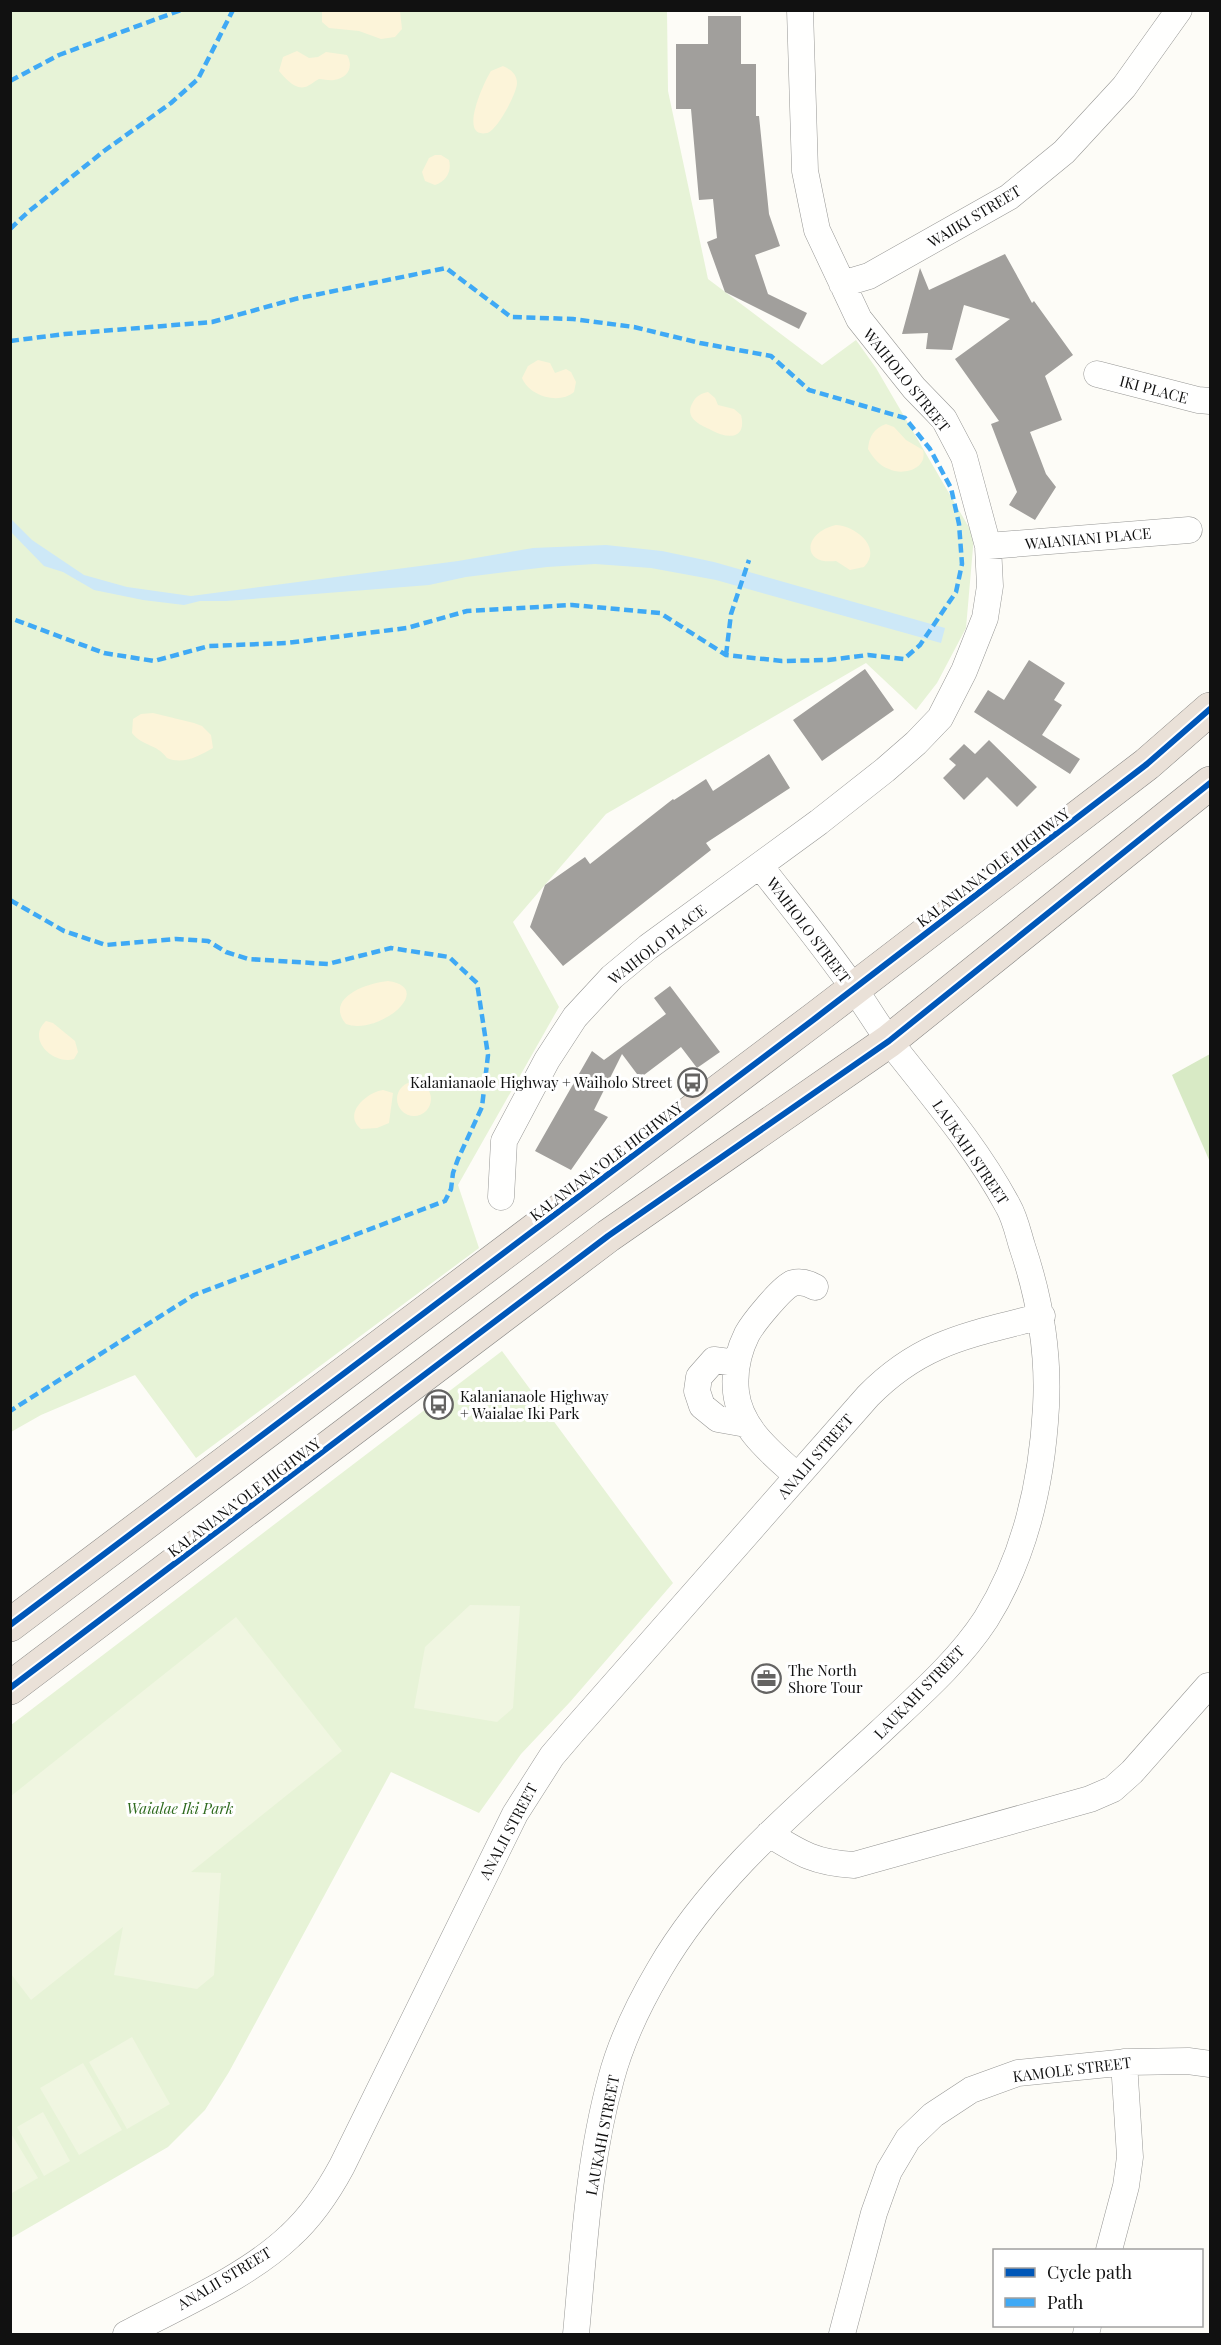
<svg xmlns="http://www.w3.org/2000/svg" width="1221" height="2345" viewBox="0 0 1221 2345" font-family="'Playfair Display',serif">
	<rect width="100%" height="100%" fill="#fdfcf7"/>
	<path fill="#e7f3d7" d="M11 11H667L668 91 708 279 822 365 856 340 876 368 974 536 966 628 937 683 916 710 866 663 606 814 513 922 559 1007 458 1185 479 1248 196 1458 135 1375 41 1415 11 1432Z
		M502 1351 673 1583 570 1702 521 1754 479 1813 391 1772 229 2072 205 2110 168 2147 11 2238V1725Z"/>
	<path fill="#d8eac5" d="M1210 1054V1162L1172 1075Z"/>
	<path fill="#fcf4d9" d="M322 11H400L402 29 395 37 381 39 359 31 329 28 322 22Z
		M297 51 309 58 318 57 326 52 347 55C354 67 348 78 334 80 329 81 324 79 319 79 314 81 310 86 305 87 295 90 285 78 279 71L283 57Z
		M503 66C510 69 517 74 517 83 517 93 497 131 487 133 457 139 485 80 491 71Z
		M435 155H441L449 160C452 172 446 181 435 185L425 181 422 172 429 158Z
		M538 360 550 363 555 373 566 369 571 372 576 382 574 392C559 405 529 396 522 378L528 366Z
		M708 392 715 398 718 405 734 409 741 415C747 439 728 439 713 431 701 425 683 419 693 402 696 396 702 393 708 392Z
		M886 424 894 427 906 440 923 450C928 469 903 476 889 469 880 466 873 458 868 449 869 437 874 428 886 424Z
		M836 525C855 526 883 547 864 567L850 570 836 561C800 565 804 532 836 525Z
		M153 713 194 723 202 726 211 735 213 748C199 756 183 765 167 758 157 744 142 746 132 733L133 719 141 714Z
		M388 981C437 988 378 1036 346 1024 324 998 367 983 388 981Z
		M46 1021 53 1023 75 1041 78 1052 74 1059C53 1065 26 1039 46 1021Z
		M397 1099a17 17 0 1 1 34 0a17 17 0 1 1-34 0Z
		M383 1090 393 1093 389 1123 377 1128 361 1129C342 1114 367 1092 383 1090Z"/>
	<path fill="#f0f6e1" d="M470 1605 520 1606 513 1708 497 1722 414 1708 425 1647Z
		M236 1617 342 1751 191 1872 221 1873 214 1975 197 1989 114 1975 123 1927 31 2000 11 1974V1796Z
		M132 2037 170 2104 127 2129 89 2062Z
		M83 2063 122 2130 79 2155 40 2088Z
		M43 2112 70 2161 44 2176 17 2127Z
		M10 2132 38 2178 12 2193 10 2192Z"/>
	<path fill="#cde8f7" d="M10 518 32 540 84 575 127 587 191 596 458 561 533 548 606 545 662 551 714 562 945 628 941 643 716 580 651 568 595 564 547 567 466 577 429 585 226 601H200L184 605 143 600 94 590 63 572 44 566 11 532Z"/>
	<path fill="#a19f9c" d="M708 16H741V64H756V116H759L769 214 780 246 755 255 768 294 807 313 799 329 725 292 707 242 717 238 713 199 699 200 691 109H676V44H708Z
		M1005 254 1032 303 1034 301 1073 355 1045 376 1062 420 1030 432 1046 474 1056 487 1035 520 1009 505 1017 492 991 424 999 421 955 359 1010 319 964 305 952 350 926 349 928 333 902 334 920 268 929 290Z
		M1029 660 1065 683 1054 700 1062 705 1042 735 1080 759 1070 774 974 712 988 690 1004 700Z
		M865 669 894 710 822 761 793 720Z
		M989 740 1037 787 1017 807 987 777 964 800 943 778 956 765 949 759 964 744 975 754Z
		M769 754 790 788 706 843 711 850 563 966 530 927 545 885 585 857 590 864 673 799 674 800 706 779 713 791Z
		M670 986 720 1052 697 1068 681 1047 640 1078 622 1054 594 1110 608 1117 571 1170 535 1151 592 1051 604 1060 666 1014 654 998Z"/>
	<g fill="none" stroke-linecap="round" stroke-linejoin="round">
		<defs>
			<path id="minor" d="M842 284 869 276 1009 197 1064 152 1124 87 1179 10
				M1097 374 1198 400 1210 401
				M988 546 1189 530
				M501 1197 504 1141 547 1060 575 1017 612 977 648 947 819 822 885 770 916 743 940 718 964 671 985 618 990 586 988 546 964 457 944 419 914 388 859 319 817 230 805 171 800 10
				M737 1363 714 1360 699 1377 697 1391 702 1406 718 1419 746 1424
				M797 1476C772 1453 740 1429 736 1392 734 1373 738 1352 747 1334 753 1323 782 1287 793 1283 801 1281 808 1283 815 1287
				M769 1834C801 1854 816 1863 854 1865L1090 1799 1113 1789 1132 1772 1208 1686
				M1109 2250 1126 2186 1130 2157 1124 2062
				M126 2334C179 2306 247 2277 290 2236 312 2216 328 2192 342 2166L515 1814 552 1756 575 1729 868 1396C922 1341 970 1335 1042 1316
				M576 2334C584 2250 588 2162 611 2079 621 2041 639 2004 659 1970 714 1875 801 1805 880 1732 917 1697 958 1662 986 1619 1026 1555 1042 1481 1046 1407 1049 1352 1040 1299 1022 1246 1018 1233 1015 1218 1008 1206 977 1148 933 1097 893 1046 879 1028 868 1008 854 989 825 947 792 907 760 866
				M842 2334 874 2213 889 2171 908 2139 933 2115 971 2090 1018 2073 1128 2062 1188 2061 1210 2064
				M1086 2334 1088 2326"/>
			<path id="highway" d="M10 1625 817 1017 1147 764 1210 709
				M10 1688 608 1236 889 1041 1210 783"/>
		</defs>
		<use href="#minor" stroke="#979795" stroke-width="27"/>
		<use href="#highway" stroke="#858482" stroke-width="34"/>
		<use href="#minor" stroke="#fffffe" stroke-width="26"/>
		<use href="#highway" stroke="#eae1d8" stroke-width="33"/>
		<path stroke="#3fa9f5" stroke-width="4.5" stroke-dasharray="9 4.5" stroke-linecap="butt" d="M10 81 59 55 181 10
			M10 229 28 212 104 151 171 103 198 79 233 10
			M10 341 65 334 212 322 295 299 446 268 511 317 573 319 634 327 700 343 771 356 809 390 905 418 930 449 951 488 959 524 962 564 956 592 920 645 904 659 868 655 828 660 782 661 726 655 660 613 572 605 467 611 407 628 287 643 209 646 154 661 104 653 10 618
			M726 655 731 614 749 560
			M10 900 64 931 106 945 176 939 208 941 226 952 248 959 328 964 391 948 449 957 477 983 488 1055 482 1107 458 1159 453 1173 451 1189 445 1201 194 1295 10 1411"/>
		<defs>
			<path id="cycleway" d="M10 1625 817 1017 1147 764 1210 709
				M10 1688 608 1236 889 1041 1210 783"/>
		</defs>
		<use href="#cycleway" stroke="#fff" stroke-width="10"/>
		<use href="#cycleway" stroke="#0057b8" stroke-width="6"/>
	</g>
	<defs>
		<symbol id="bus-ring" viewBox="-11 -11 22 22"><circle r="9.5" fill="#fff" stroke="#646362" stroke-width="1.5"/><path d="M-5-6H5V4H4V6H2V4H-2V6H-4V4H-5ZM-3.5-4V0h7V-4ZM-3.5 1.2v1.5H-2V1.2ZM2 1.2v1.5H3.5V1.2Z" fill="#646362"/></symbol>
		<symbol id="office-ring" viewBox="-11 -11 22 22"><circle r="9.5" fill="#fff" stroke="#646362" stroke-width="1.5"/><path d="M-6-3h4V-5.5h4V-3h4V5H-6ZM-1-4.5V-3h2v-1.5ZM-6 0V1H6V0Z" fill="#646362"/></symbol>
	</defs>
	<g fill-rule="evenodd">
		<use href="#bus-ring" x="676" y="1066" width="33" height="33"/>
		<use href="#bus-ring" x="422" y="1388" width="33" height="33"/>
		<use href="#office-ring" x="750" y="1662" width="33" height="33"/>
	</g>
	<g text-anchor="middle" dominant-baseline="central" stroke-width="6" stroke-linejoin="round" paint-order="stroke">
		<g font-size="15" fill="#111" stroke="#fff">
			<text transform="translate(974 216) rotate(-31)">WAIIKI STREET</text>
			<text transform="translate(907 380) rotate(51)">WAIHOLO STREET</text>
			<text transform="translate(1154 389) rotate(15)">IKI PLACE</text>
			<text transform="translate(1088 538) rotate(-5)">WAIANIANI PLACE</text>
			<text transform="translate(993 867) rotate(-37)">KALANIANA’OLE HIGHWAY</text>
			<text transform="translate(809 930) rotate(53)">WAIHOLO STREET</text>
			<text transform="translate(657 944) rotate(-38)">WAIHOLO PLACE</text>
			<text transform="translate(971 1152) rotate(56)">LAUKAHI STREET</text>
			<text transform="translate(606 1161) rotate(-37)">KALANIANA’OLE HIGHWAY</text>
			<text transform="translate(815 1456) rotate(-49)">ANALII STREET</text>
			<text transform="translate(244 1497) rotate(-37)">KALANIANA’OLE HIGHWAY</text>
			<text transform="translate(919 1692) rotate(-46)">LAUKAHI STREET</text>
			<text transform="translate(508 1831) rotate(-62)">ANALII STREET</text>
			<text transform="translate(1072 2069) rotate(-7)">KAMOLE STREET</text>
			<text transform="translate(602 2135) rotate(-79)">LAUKAHI STREET</text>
			<text transform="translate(224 2278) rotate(-31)">ANALII STREET</text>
		</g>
		<g font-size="15" fill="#111" stroke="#fff" text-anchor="start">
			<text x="672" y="1082" text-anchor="end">Kalanianaole Highway + Waiholo Street</text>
			<text x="460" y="1396">Kalanianaole Highway<tspan x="460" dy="17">+ Waialae Iki Park</tspan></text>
			<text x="788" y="1670">The North<tspan x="788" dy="17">Shore Tour</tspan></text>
		</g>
		<g font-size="15" font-style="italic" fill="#2f6b1f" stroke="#fff">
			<text x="180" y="1808">Waialae Iki Park</text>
		</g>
	</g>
	<rect width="1221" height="2345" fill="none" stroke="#111111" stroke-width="24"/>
	<rect x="993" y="2249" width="210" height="78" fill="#ffffff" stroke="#a0a0a0" stroke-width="1.5"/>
	<rect x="1005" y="2268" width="30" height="9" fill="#0057b8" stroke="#a0a0a0" stroke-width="1.5"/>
	<text x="1047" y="2279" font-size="18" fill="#111111">Cycle path</text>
	<rect x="1005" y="2298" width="30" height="9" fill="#3fa9f5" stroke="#a0a0a0" stroke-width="1.5"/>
	<text x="1047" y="2309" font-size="18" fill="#111111">Path</text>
</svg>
